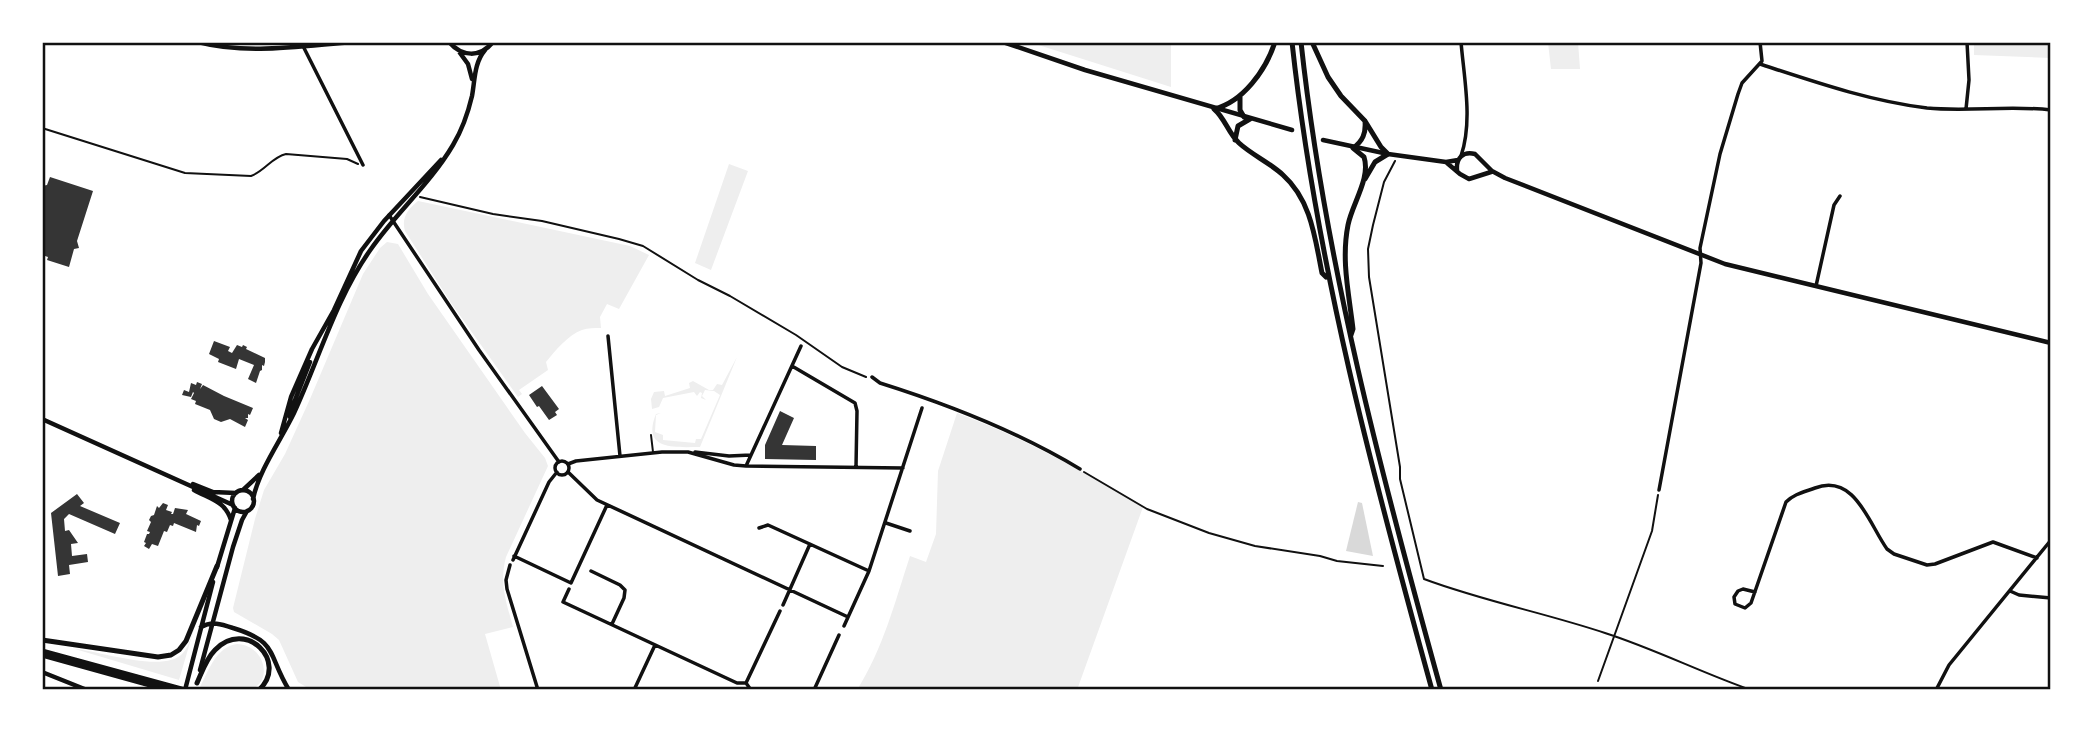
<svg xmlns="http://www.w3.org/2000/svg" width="2093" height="732" viewBox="0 0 2093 732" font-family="'IBM Plex Sans',sans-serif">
	<rect width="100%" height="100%" fill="#fff"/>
	<path fill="#eee" d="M1029 42H1171V87Z
		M1548 42H1578L1580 69H1551Z
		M1974 42H2051V58L1974 55Z
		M729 164 748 171 711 270 695 263Z
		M418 201 630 246 649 255 619 309 607 304 600 317 601 328C595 328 588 328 582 330 568 335 555 351 546 362L548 370 519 390 522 394 518 397 451 303 405 231C401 218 408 209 418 201Z
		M387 242 398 244 428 294 525 433 545 458 548 466 506 557C499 583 506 601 513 627L485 634 501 690H311L298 682 279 640 272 634 234 612 233 608 255 519 264 490 285 454 310 399 363 274 380 248Z
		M737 357 700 447C675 447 641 451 656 414L661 413 656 415 655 432 663 435V440L695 443 696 439H701L720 395 714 391 705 390 702 396 706 400 701 398 702 393 700 392 697 396 694 392 663 398 659 407 652 409 651 399 654 392 664 391 665 396 690 388 689 383 693 381 709 390H713L717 384 722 385Z
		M957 413C1022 437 1083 471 1143 507L1077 690H857C883 649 895 602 910 556L926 562 936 534 938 471Z
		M196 622 179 680 75 649C100 651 165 674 183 653 190 646 192 632 196 622Z
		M237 644C265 645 274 682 250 690 240 693 209 689 200 687 209 670 216 647 237 644Z"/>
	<path fill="#d9d9d9" d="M1358 502 1362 503 1373 556 1346 551Z"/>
	<path fill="#353535" d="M50 177 93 191 77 241 79 248 74 249 69 267 47 260 48 257 42 255V186L47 185Z
		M214 341 230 347 228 351 232 353 237 345 242 347 243 345 247 347 246 349 265 358V362L264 366 262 365V370L260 371 256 383 248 379 254 365 239 359 236 369 218 362 219 359 209 354Z
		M197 382 202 384 200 389 203 385 224 396 253 408 250 415 248 414V418H245L248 420 245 427 230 419 221 422 214 419 210 410 195 404 196 401 191 399 194 393 193 392 191 397 182 395 184 390 189 392 191 383 196 385Z
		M542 386 559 409 555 412 557 415 549 420 539 406 537 407 529 395Z
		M780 411 794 418 782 445 816 446V460L765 459V445Z
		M77 494 84 503 80 506 120 523 115 534 69 514 64 519 65 531 69 530 78 543 71 544 72 556 87 554 88 562 69 565 70 574 58 576 51 513Z
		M163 503 168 505 166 510 172 512 171 514H173L175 508 188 510 186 514 201 521 199 526 197 525 196 532 174 523 173 526 170 525 167 532 164 531 158 546 152 544 149 549 144 546 146 543 144 542 147 534H149L150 532 147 531 151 522 149 520 151 516 154 515 157 506 159 508Z"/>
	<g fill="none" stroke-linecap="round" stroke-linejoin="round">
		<path stroke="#111" stroke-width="2" d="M42 128 185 173 251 176C265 171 272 157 286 154L347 159 358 164
			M1395 161 1384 182 1373 225 1368 249 1369 277 1400 467V479L1424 579C1483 601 1545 613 1605 633 1655 649 1702 673 1751 690
			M420 197 493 214 542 221 619 239 643 246 698 280 730 296 796 335 842 367 866 377
			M1084 472 1147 509 1209 533 1255 546 1320 556 1337 561 1383 566
			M1598 681 1652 531 1658 495
			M191 688 197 690"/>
		<path stroke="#111" stroke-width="2" d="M651 435 653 452"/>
		<path stroke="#111" stroke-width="3.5" d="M303 46 363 165
			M1760 64C1815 82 1870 101 1927 108 1968 112 2010 105 2051 110
			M1966 109 1969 80 1967 42
			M1461 156C1473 121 1464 78 1461 42
			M389 215 479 350 559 462
			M1816 286 1834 205 1840 196
			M608 336 620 456
			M792 366 855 403 857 411 856 467
			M872 377 880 383C950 405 1017 431 1080 469
			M688 452 734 465 746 466 903 468
			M695 452 729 456 751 455
			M555 468a7 7 0 1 1 14 0a7 7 0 1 1-14 0Z
			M568 464 576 461 662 452H687
			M746 466 801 346
			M568 472 597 500 848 617
			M1659 490 1701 263 1700 248 1720 154 1738 94 1742 83 1762 61 1760 42
			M886 523 910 531
			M759 528 768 525 869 571 844 626
			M514 556 571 583 607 505
			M513 560 549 482 557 472
			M510 565 506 580 507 589 538 690
			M591 571 620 585 625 590 624 598 612 624
			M869 571 922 408
			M569 589 563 602 737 683H746
			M2010 591 2019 595 2051 598
			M1755 592 1743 589 1738 591 1734 597 1735 604 1745 608 1751 603 1786 502C1794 494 1804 492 1815 488 1855 473 1869 524 1887 549L1894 554 1927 565 1935 564 1993 542 2037 558
			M783 605 810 544
			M634 690 655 645
			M751 690 746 683 780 611
			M814 690 839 635
			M1936 690 1949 665 2051 540"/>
		<path stroke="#111" stroke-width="4.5" d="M198 42C248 55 301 46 353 42
			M449 42C462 57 480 58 493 42
			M1003 42 1085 70 1292 130
			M460 53 468 64 472 79
			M1323 140 1388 154 1446 162 1458 160
			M1447 163 1460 174 1469 179 1491 172
			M1457 170C1456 158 1463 151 1475 154L1492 171 1505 178 1725 264 2051 343
			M290 417 293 405 310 362
			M42 419 233 505
			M281 433 291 397 312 349 334 310 361 251 384 221 441 160
			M193 484 213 492 236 493
			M194 490C210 499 225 501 231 520
			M243 490 259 475
			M232 501a11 11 0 1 1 22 0a11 11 0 1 1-22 0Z
			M253 499C259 470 281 440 294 413 319 359 336 298 371 249 396 213 430 184 453 145 462 130 468 113 472 96 475 80 474 63 485 50
			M217 567 235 508
			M201 627C212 621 221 624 233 628 279 642 267 654 289 690
			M200 670 233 547 242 520 247 511
			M42 672 87 690
			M185 690 213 582"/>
		<path stroke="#111" stroke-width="5" d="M42 640 158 657 171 655 179 650 186 641 217 566
			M42 651 185 690
			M42 655 168 690
			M197 683C202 672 206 659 215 650 246 618 289 662 259 690"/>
		<path stroke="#111" stroke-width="5" d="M1292 42C1316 263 1373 476 1432 690
			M1301 42C1325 263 1382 477 1441 690
			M1312 42 1328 77 1341 96 1365 121 1381 147 1388 154 1375 162 1365 179
			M1240 96V110L1244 117
			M1214 109C1225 118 1228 133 1239 143 1252 155 1269 162 1283 175 1311 200 1315 238 1322 273L1326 277
			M1214 109C1243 102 1266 70 1275 42
			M1235 140 1238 126 1250 119
			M1351 335 1353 329C1349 294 1341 260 1348 225 1352 204 1371 178 1364 157L1353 148C1363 141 1366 133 1365 121"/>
	</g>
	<rect width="2093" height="732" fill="none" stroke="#ffffff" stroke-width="88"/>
	<rect x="44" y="44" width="2005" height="644" fill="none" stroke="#111" stroke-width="2.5"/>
</svg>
